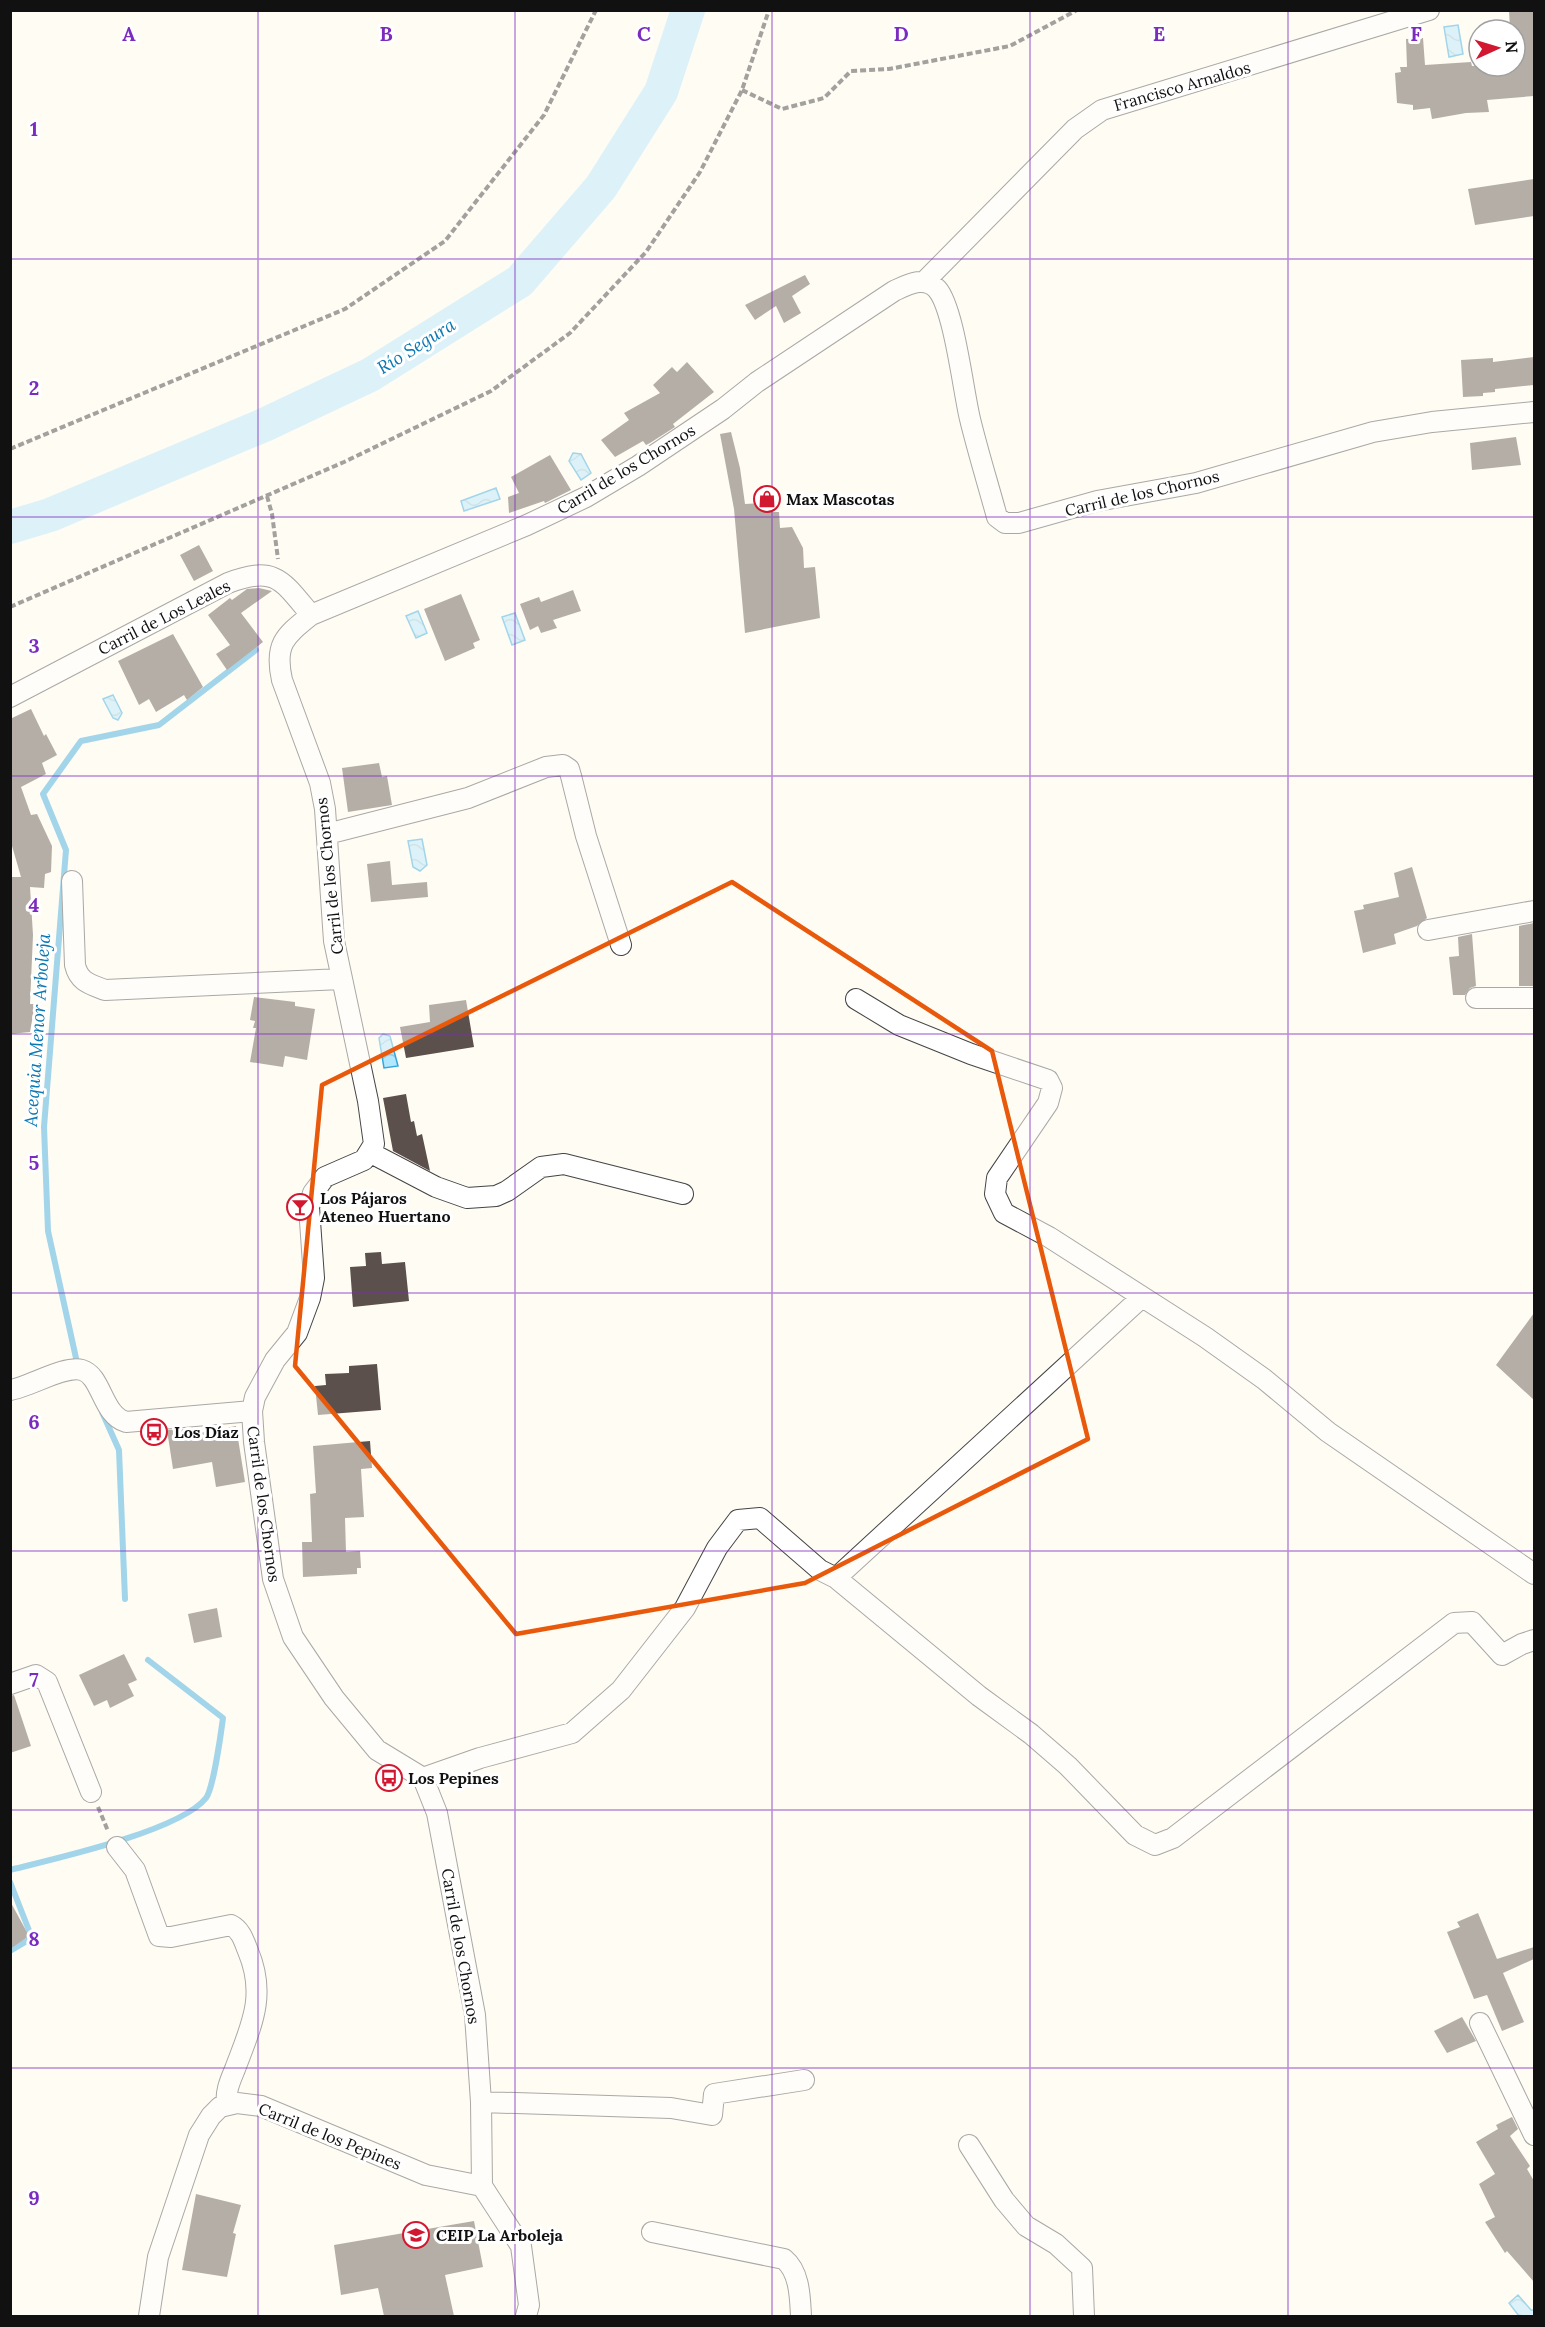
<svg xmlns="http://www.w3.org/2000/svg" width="1545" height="2327" viewBox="0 0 1545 2327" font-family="Lora,serif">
	<defs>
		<pattern id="water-waves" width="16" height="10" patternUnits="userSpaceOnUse" patternTransform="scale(1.5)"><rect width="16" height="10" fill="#b2e7fd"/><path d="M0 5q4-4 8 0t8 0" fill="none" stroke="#98c5d8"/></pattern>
	</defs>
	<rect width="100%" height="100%" fill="#fffcf4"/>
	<path fill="url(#water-waves)" stroke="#31a7dd" stroke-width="1.5" d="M1458 25 1463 54 1449 57 1444 27Z
		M573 453 581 454 591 473 581 480 569 461Z
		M496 488 500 499 464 511 461 501Z
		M418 611 427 633 416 638 406 616Z
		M515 613 525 640 512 645 502 617Z
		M113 695 122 713 118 720 113 718 103 699Z
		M422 839 427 865 420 871 413 867 408 841Z
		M383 1034 390 1036 398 1066 384 1068 379 1038Z
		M1518 2295 1531 2310H1534V2316H1519L1509 2303Z"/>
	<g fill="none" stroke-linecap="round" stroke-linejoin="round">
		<path stroke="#31a7dd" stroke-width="6" d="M76 1358 48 1231 44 1127 66 850 43 794 81 741 159 725 256 650
			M102 1412 119 1450 125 1599
			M10 1870C54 1859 180 1831 206 1798 213 1789 221 1733 223 1718L148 1660
			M10 1882 32 1938 10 1951"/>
		<path stroke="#b2e7fd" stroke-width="34" d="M10 527 50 515 264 425 370 375 520 281 601 187 661 92 688 10"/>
	</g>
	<path fill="#5b504b" d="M1509 10H1534V96L1487 100 1489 112 1466 113 1432 119 1430 108 1413 110V105L1397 103 1395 73 1401 72 1400 67H1407L1406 39 1423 38 1425 65 1471 62 1472 66H1515V30H1510Z
		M1534 179V216L1475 225 1468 189Z
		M805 275 810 284 792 296 801 313 784 323 776 306 755 320 745 305Z
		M1534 357V385L1495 389V392L1483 393V396L1463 397 1461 360 1493 358V362Z
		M687 362 714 392 673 424 675 427 650 443 646 445 643 441 615 457 601 440 629 420 624 413 660 393 653 385 672 367 677 372Z
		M731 432 740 468 745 504 763 503 764 512H779L780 528 792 527 803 548 804 568 815 567 820 618 745 633 734 509 720 434Z
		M1516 437 1521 465 1472 470 1470 443Z
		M550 455 571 490 545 503 544 501 509 513 508 497 519 493 511 477Z
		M199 545 213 571 194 581 180 555Z
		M259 588 272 591 241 613 263 642 227 670 216 654 230 645 208 615 230 598 232 600 247 589Z
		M573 590 581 611 553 620 557 628 541 633 538 626 530 630 520 604 539 597 541 602Z
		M461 594 480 640 473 643 475 648 445 661 424 609Z
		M173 634 203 687 187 700 184 695 156 712 149 699 139 705 118 661Z
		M31 709 44 736 46 734 57 755 42 763 46 774 21 787 31 815 37 814 52 846 51 872 45 874 44 888 30 887 33 935 30 1004H35L30 1032 10 1034V877H21L10 839V719Z
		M379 763 382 777 387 776 392 805 348 812 342 768Z
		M390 861 392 885 427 882 428 897 371 902 367 864Z
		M1412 867 1427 918 1417 926 1394 934 1396 944 1363 953 1354 911 1364 909 1363 905 1399 897 1394 873Z
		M1534 923V986H1519V926Z
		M1472 934 1476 986 1470 988 1465 995H1453L1449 957 1459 956 1458 937Z
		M254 997 295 1002V1006L315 1009 307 1060 285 1056 283 1067 250 1062 256 1028H253L255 1021 250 1020Z
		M466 1000 474 1047 406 1058 400 1027 430 1022 429 1005Z
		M406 1094 411 1122 414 1121 417 1136 422 1134 430 1171 393 1151 383 1098Z
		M381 1252 382 1264 405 1262 409 1301 353 1307 350 1267 366 1266 365 1253Z
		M1534 1313V1400L1496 1365Z
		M377 1364 381 1410 318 1415 315 1386 326 1385 325 1374 349 1373V1366Z
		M236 1426 245 1482 216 1487 212 1462 173 1469 167 1430 198 1428 199 1433Z
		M370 1441 372 1468 361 1469 364 1517 345 1518 346 1552 360 1551 361 1568H357V1574L303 1577 302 1542H312L310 1494 316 1493 313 1446Z
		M217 1608 222 1637 194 1643 188 1614Z
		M124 1654 137 1680 128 1684 134 1696 110 1708 107 1700 94 1706 79 1675Z
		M14 1695 31 1746 10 1753V1696Z
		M10 1901 29 1936 10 1949Z
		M1478 1913 1497 1959 1534 1947V1959L1503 1973 1524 2022 1502 2031 1487 1995 1474 1999 1447 1932 1460 1927 1457 1922Z
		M1462 2017 1476 2041 1447 2053 1434 2031Z
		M1512 2117 1518 2129 1510 2136 1530 2166 1527 2169 1534 2181V2282L1507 2251 1505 2253 1485 2222 1495 2217 1479 2184 1495 2174 1476 2142 1498 2129 1496 2125Z
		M196 2194 241 2205 233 2233 236 2234 227 2277 182 2270Z
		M474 2221 483 2267 445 2275 454 2316H384L378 2288 341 2295 334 2245Z"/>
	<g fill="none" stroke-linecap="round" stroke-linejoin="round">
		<defs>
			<path id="minor" d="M924 282 1075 129 1102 110 1429 10
				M10 697 228 583C275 565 282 580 311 615
				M327 834 468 798 546 767 563 765 569 769 571 776 586 836 621 945
				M72 881 75 965C79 982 90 984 105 990L341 979
				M1428 930 1534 911
				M1476 998H1534
				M856 999 899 1025 971 1054 1048 1080 1052 1088 1048 1103 997 1178 995 1194 1004 1213 1049 1237 1205 1337 1264 1379 1328 1432 1534 1574
				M371 1153 436 1187 467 1198 496 1196 507 1191 541 1167 564 1164 683 1194
				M10 1390C30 1387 64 1365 82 1370 102 1376 102 1415 126 1422L252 1411
				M836 1578 979 1696 1031 1734 1068 1766 1135 1835 1155 1845 1173 1838 1454 1623 1472 1622 1502 1655 1522 1644 1534 1640
				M10 1684 36 1675 47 1682 91 1792
				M423 1778 480 1758 572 1733 621 1690 685 1608 717 1548 738 1520 760 1518 820 1570 836 1578 1142 1297
				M117 1847 135 1870 159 1936 171 1937 231 1925C241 1930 244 1941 248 1951 267 1996 251 2026 235 2069 230 2081 225 2092 227 2105
				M1480 2023 1534 2135
				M481 2102 671 2108 712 2115 714 2094 804 2080
				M969 2145 1004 2200 1026 2226 1056 2244 1082 2268 1084 2316
				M652 2232 784 2259C800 2272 800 2298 801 2316
				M149 2316 158 2257 199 2135 211 2116 220 2107 237 2103 261 2106 426 2175 482 2186
				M526 2316 529 2305 521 2246 482 2186 481 2102 475 2015 437 1813 423 1778 377 1750 334 1698 293 1637 273 1579 254 1442 252 1411 255 1397 275 1360 297 1333 310 1298 314 1278 309 1207 313 1193 325 1177 364 1160 374 1144 368 1101 334 941 325 809 320 783 282 680C274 644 285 636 311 615L527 525 586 497 638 466 723 409 757 382 894 291C907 285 925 275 937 289 954 308 963 390 970 419 978 452 988 484 997 517L1005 523H1019L1097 501 1196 483 1373 432 1432 422 1534 412"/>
		</defs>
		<use href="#minor" stroke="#444" stroke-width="22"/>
		<path stroke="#333" stroke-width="4" stroke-dasharray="6 3" stroke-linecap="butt" d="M742 90 782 109 824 98 851 71 889 69 1010 46 1077 10
			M10 449 345 309 445 241 544 115 596 10
			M267 496 272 514 278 559
			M10 607 344 462 491 391 570 333 646 252 700 172 742 90 769 10
			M98 1807 108 1831"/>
		<use href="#minor" stroke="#fff" stroke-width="20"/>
	</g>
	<path d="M0 0H1545V2327H0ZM732 882 992 1051 1088 1439 805 1583 516 1634 295 1366 322 1085Z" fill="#fffcf4" fill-opacity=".55" fill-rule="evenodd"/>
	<path fill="none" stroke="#e8590c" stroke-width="4.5" stroke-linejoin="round" d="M732 882 992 1051 1088 1439 805 1583 516 1634 295 1366 322 1085Z"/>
	<path fill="none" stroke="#7b2cbf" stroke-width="1.5" stroke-opacity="0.55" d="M258 10V2316M515 10V2316M772 10V2316M1030 10V2316M1288 10V2316M10 259H1534M10 517H1534M10 776H1534M10 1034H1534M10 1293H1534M10 1551H1534M10 1810H1534M10 2068H1534"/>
	<defs>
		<symbol id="shop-ring" viewBox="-11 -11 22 22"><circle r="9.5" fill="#fff" stroke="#d21730" stroke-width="1.5"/><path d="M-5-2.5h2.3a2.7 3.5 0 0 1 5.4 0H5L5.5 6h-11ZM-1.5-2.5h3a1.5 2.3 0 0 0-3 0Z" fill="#d21730"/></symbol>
		<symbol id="bar-ring" viewBox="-11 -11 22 22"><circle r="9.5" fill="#fff" stroke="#d21730" stroke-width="1.5"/><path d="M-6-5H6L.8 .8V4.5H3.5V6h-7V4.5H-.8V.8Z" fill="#d21730"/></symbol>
		<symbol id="bus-ring" viewBox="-11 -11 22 22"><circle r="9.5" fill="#fff" stroke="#d21730" stroke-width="1.5"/><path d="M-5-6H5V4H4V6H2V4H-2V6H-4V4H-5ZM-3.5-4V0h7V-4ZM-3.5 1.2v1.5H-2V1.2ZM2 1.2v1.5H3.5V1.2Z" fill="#d21730"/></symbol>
		<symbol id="school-ring" viewBox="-11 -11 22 22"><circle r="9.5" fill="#fff" stroke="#d21730" stroke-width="1.5"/><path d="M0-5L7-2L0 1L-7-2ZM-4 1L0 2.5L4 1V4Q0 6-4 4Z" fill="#d21730"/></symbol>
	</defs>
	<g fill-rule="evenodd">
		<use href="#shop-ring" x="752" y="484" width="30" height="30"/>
		<use href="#bar-ring" x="285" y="1192" width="30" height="30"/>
		<use href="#bus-ring" x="139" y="1417" width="30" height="30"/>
		<use href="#bus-ring" x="374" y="1763" width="30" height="30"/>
		<use href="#school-ring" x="401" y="2220" width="30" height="30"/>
	</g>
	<g text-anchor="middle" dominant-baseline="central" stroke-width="6" stroke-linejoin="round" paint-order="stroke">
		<g font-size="16" fill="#111" stroke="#fff">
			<text transform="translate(1182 86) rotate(-16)">Francisco Arnaldos</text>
			<text transform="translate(626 469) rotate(-31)">Carril de los Chornos</text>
			<text transform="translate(1142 493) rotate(-13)">Carril de los Chornos</text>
			<text transform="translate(164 617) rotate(-27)">Carril de Los Leales</text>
			<text transform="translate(329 876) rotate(-96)">Carril de los Chornos</text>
			<text transform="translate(264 1504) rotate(82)">Carril de los Chornos</text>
			<text transform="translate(461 1946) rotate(80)">Carril de los Chornos</text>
			<text transform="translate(330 2136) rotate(22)">Carril de los Pepines</text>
		</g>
		<g font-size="16" font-weight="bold" fill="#111" stroke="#fff" text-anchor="start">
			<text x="786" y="499">Max Mascotas</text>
			<text x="320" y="1198">Los Pájaros<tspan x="320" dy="18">Ateneo Huertano</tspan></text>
			<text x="174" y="1432">Los Díaz</text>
			<text x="408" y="1778">Los Pepines</text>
			<text x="436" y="2235">CEIP La Arboleja</text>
		</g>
		<g font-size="18" font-style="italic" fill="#0978b3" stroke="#fff">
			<text transform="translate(416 346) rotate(-32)">Río Segura</text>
			<text transform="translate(37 1030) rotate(-86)">Acequia Menor Arboleja</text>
		</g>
	</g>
	<g font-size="20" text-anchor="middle" font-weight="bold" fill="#7b2cbf" stroke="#fff" stroke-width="6" stroke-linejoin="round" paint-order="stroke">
		<text x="129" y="41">A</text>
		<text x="386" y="41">B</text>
		<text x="644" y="41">C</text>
		<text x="901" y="41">D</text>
		<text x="1159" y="41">E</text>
		<text x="1416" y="41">F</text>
		<text x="34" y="136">1</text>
		<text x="34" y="395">2</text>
		<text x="34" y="653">3</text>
		<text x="34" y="912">4</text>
		<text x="34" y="1170">5</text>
		<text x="34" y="1429">6</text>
		<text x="34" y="1687">7</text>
		<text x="34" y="1946">8</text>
		<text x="34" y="2205">9</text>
	</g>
	<rect width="1545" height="2327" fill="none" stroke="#111111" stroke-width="24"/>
	<g transform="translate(1497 48) rotate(86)"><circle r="28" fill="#ffffff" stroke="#a0a0a0" stroke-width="1.5"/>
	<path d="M0-4.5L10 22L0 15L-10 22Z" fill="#d21730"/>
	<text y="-9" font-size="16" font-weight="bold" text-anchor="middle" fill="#111111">N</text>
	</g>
</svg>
